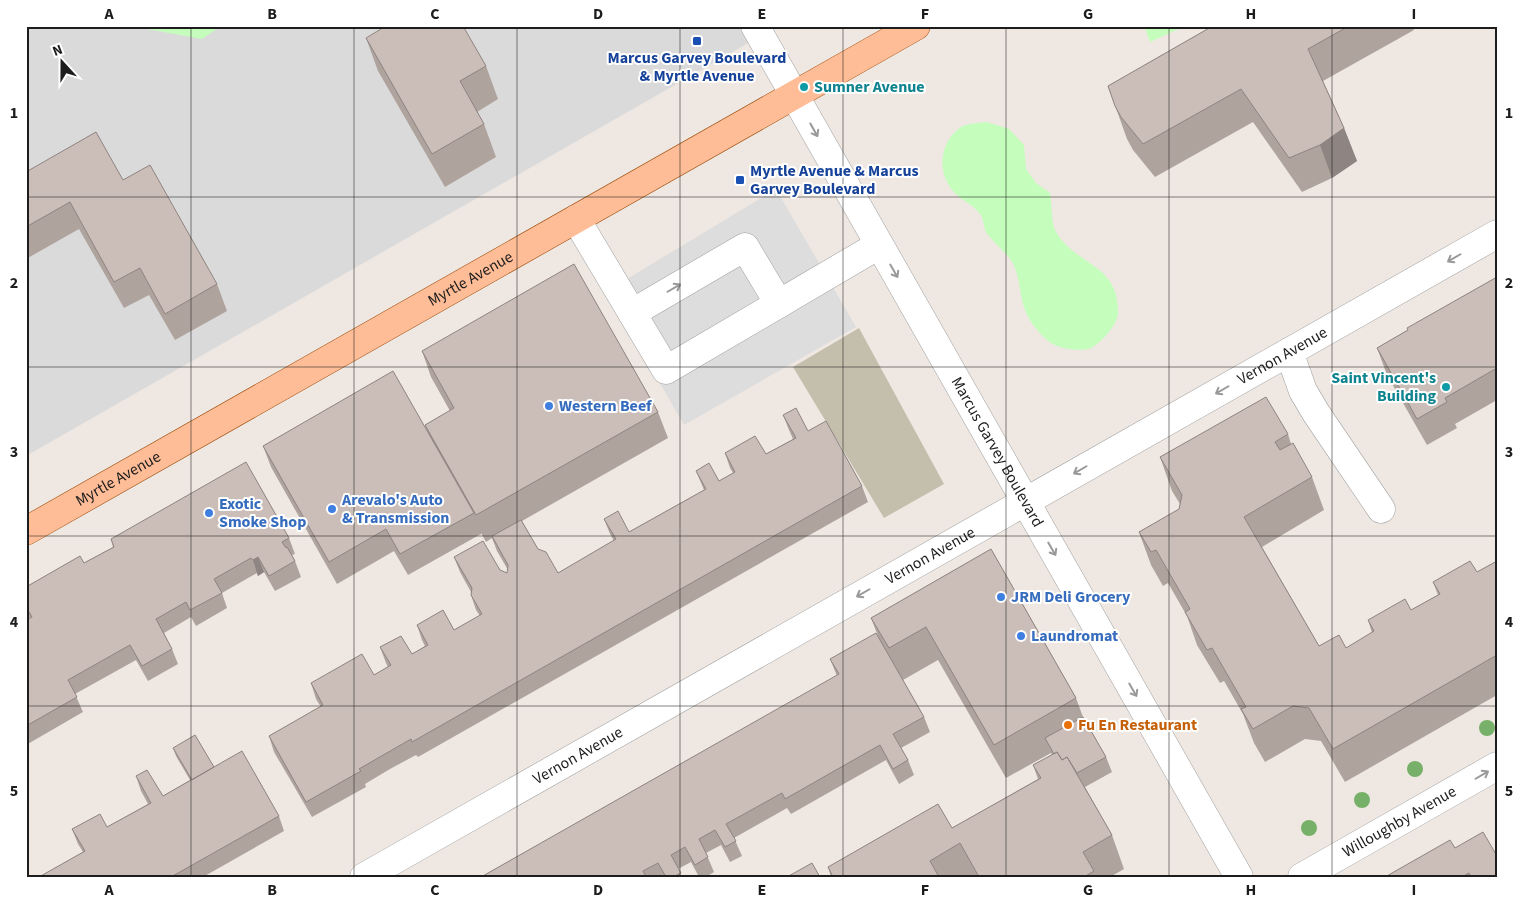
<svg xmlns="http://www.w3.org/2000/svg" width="1523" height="903" viewBox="0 0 1523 903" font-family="'Source Sans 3',sans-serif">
	<rect width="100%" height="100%" fill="#efe8e2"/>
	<path fill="#dbdada" d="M26 26H778L26 456Z"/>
	<path fill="#c4bfad" d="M859 328 944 484 884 518 793 367Z"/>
	<path fill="#c4fdbc" d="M131 26H221L202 39Z
		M1144 26H1185L1150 42Z
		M987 122 1009 129 1024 145 1026 169 1036 183 1050 193C1052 203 1051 222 1055 230 1074 266 1119 262 1118 313 1118 324 1101 343 1091 348 1082 352 1060 349 1051 343 1040 335 1028 321 1024 307 1019 292 1020 274 1011 260 1004 251 990 239 986 232 983 226 984 219 980 214 974 205 964 202 957 195 936 176 938 143 961 127 968 123 980 123 987 122Z"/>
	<path fill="#ddd" d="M776 189 856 327 684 425 607 291Z"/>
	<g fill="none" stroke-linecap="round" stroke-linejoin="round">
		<defs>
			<g id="minor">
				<path id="s1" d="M755 26 1239 877"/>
				<path d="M576 219 666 370 879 245"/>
				<path d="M632 313 745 247 779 304"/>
				<path d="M1289 352 1303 391 1316 413 1381 509"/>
				<path id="s2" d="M364 877 1497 234"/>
				<path id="s3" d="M1302 877 1497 766"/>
			</g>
			<g id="major">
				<path id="s4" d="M26 531 916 26"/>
			</g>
		</defs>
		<use href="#minor" stroke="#a1a1a1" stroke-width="29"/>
		<use href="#major" stroke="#964500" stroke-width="29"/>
		<use href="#minor" stroke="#fff" stroke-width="28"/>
		<use href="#major" stroke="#ffbd97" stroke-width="28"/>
	</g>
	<g fill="#77b068">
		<circle cx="1487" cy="728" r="8"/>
		<circle cx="1415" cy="769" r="8"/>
		<circle cx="1362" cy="800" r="8"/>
		<circle cx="1309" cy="828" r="8"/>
	</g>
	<path fill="#afa39e" d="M1208 26H1412L1414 30 1323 81 1344 128 1357 161 1332 178 1302 192 1253 122 1155 177 1133 150 1127 139 1108 86 1209 28Z
		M366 38 486 66 498 99 477 112 484 124 496 157 445 187 378 71Z
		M26 172 123 180 217 284 227 311 175 340 149 295 124 308 79 229 26 259Z
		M1497 277V400L1455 424 1457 428 1427 445 1387 375 1377 348Z
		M422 351 658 412 668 438 522 521 538 549 558 573 614 541 610 534 604 519 629 532 704 490 696 471 719 481 733 473 730 468 725 453 766 454 793 439 789 430 783 415 808 431 862 486 868 502 418 757 416 755 390 769 365 784 366 787 312 817 274 752 269 736 321 707 316 699 311 683 374 675 388 667 386 663 380 647 412 654 425 646 422 640 417 625 454 630 480 616 476 610 471 595V592L460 572 454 557 500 570 507 573 508 570 497 551 492 538 486 542 481 533V534L408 575 394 551 337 584 271 467 263 446 428 432 425 425 450 411 431 377Z
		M1288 434 1291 444 1312 477 1324 510 1262 547 1319 646 1346 648 1372 633 1368 620 1411 610 1438 595 1433 582 1477 572 1497 561V695L1345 782 1321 741 1305 739 1265 762 1254 743 1243 714 1224 681 1220 683 1197 645 1187 616 1168 583 1163 586 1151 565 1139 532 1179 509 1180 504 1172 491 1160 457Z
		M289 538 295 554 292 555 295 561 301 577 275 591 264 572 258 576 257 573 222 593 227 608 196 626 191 617 164 633 172 649 178 664 148 681 136 660 75 694 83 712 26 745V620L30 618 26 612V587L84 563 113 547 111 539Z
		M991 549 1076 698 1083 717 1106 757 1112 772 1085 787 1112 835 1124 869 1110 877H831L828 867 952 828 1038 779 1033 765 1052 755 1051 753 1006 778 938 660 903 680 924 717 930 732 901 748 908 760 914 775 899 784 886 760 791 814 787 808 734 838 742 856 730 862 721 845 706 853 714 872 706 877H699L691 862 678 869 682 877H481L837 676 830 659 878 636 871 618Z
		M173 748 214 767 279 816 284 831 203 877H39L83 852 78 844 72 829 107 827 148 804 141 791 136 776 163 796 190 780 176 756Z
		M1455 848 1497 877H1385Z"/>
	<path fill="#8e8481" d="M1344 128 1357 161 1332 178 1320 145Z
		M258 557 264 572 258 576 253 560Z"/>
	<path fill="#cbbdb8" stroke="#8e8481" d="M386 26H463L486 66 460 81 484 124 432 154 366 38Z
		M1210 26H1349L1308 49 1344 128 1320 145 1289 158 1241 89 1143 144 1121 117 1115 106 1108 86 1211 27Z
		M96 132 123 180 150 165 217 284 165 314 140 268 114 282 70 202 26 227V172Z
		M574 264 658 412 476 515 425 425 454 408 422 351Z
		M1497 277V368L1445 398 1447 402 1417 419 1377 348 1408 330 1407 328Z
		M393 371 474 513 400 554 386 529 329 562 263 446Z
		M1266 397 1288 434 1275 442 1280 450 1293 443 1312 477 1244 517 1319 646 1339 635 1346 648 1374 631 1368 620 1405 599 1411 610 1440 594 1433 582 1470 561 1477 572 1497 561V655L1333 749 1309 708 1293 706 1253 729 1241 709 1246 707 1212 648 1207 650 1185 612 1190 609 1156 550 1151 552 1139 532 1179 509 1182 495 1160 457Z
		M796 408 808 431 826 421 862 486 412 742 411 739 359 769 361 771 306 802 269 736 323 705 311 683 362 654 374 675 391 665 380 647 401 636 412 654 428 645 417 625 443 610 454 630 482 614 471 595 472 588 454 557 483 541 500 570 507 573 508 565 492 536 521 520 538 549 546 552 558 573 616 539 604 519 618 511 629 532 706 489 696 471 709 463 719 481 735 472 725 453 755 436 766 454 796 438 783 415Z
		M246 462 289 538 282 542 286 548 287 547 295 561 269 576 258 557 253 560 251 558 214 579 222 593 190 610 186 602 156 619 172 649 142 666 130 645 68 680 77 697 26 726V620L32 617 26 607V587L80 556 84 563 114 547 111 539Z
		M991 549 1076 698 994 745 926 627 889 648 871 618Z
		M876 633 924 717 893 734 908 760 893 769 880 745 785 799 782 793 726 824 736 841 725 847 715 830 699 839 708 857 695 865 685 847 671 855 681 873 673 877H666L658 863 643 871 646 877H481L839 674 830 659Z
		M1083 717 1106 757 1077 773 1067 757 1062 760 1057 752 1054 754 1045 738Z
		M195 735 214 767 192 780 173 748Z
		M242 751 279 816 171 877H39L85 851 72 829 100 814 107 827 151 803 136 776 147 770 163 796Z
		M1057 752 1062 760 1067 757 1112 835 1083 852 1094 871 1084 877H979L960 843 930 861 939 877H833L828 867 938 804 952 828 1041 778 1033 765Z
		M1483 832 1497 856V877H1471L1469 873 1462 877H1385L1450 840 1455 848Z
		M812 863 820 877H787Z"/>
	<defs><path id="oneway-shaft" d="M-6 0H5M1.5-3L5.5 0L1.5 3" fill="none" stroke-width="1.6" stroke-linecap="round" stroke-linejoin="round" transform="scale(1.25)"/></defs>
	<g stroke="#999">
		<use href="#oneway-shaft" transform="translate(814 130) rotate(61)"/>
		<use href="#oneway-shaft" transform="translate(1454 258) rotate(150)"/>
		<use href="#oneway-shaft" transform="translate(894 271) rotate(60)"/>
		<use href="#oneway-shaft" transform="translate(674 288) rotate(-30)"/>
		<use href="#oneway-shaft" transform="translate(1222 390) rotate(150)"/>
		<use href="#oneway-shaft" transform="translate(1080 470) rotate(150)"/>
		<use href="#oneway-shaft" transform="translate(1052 549) rotate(60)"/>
		<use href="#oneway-shaft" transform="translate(863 593) rotate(150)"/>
		<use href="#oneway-shaft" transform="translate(1133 690) rotate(60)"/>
		<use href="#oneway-shaft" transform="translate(1482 775) rotate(-30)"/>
	</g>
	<path fill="none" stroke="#1d1d1d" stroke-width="1" stroke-opacity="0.55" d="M191 26V877M354 26V877M517 26V877M680 26V877M843 26V877M1006 26V877M1169 26V877M1332 26V877M26 197H1497M26 367H1497M26 536H1497M26 706H1497"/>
	<g fill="#1a4fb4" stroke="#fff" stroke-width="2">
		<rect x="692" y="36" width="10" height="10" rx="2.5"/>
		<rect x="735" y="175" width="10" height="10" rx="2.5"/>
	</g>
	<g fill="#0f9aa8" stroke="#fff" stroke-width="2">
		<circle cx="804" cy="87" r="5"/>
		<circle cx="1446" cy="387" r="5"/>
	</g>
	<g fill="#3f7fe0" stroke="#fff" stroke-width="2">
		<circle cx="549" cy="406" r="5"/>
		<circle cx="332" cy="509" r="5"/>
		<circle cx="209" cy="513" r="5"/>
		<circle cx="1001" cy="597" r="5"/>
		<circle cx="1021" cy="636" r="5"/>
	</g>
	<circle fill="#e8710a" stroke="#fff" stroke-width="2" cx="1068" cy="725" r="5"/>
	<g text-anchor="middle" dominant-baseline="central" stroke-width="4" stroke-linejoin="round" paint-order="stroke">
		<g font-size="16" font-weight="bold" fill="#164399" stroke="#fff">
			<text x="697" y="58">Marcus Garvey Boulevard<tspan x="697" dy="18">&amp; Myrtle Avenue</tspan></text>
			<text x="750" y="171" text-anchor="start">Myrtle Avenue &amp; Marcus<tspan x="750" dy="18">Garvey Boulevard</tspan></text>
		</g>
		<g font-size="16" font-weight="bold" fill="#0d838f" stroke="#fff" text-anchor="start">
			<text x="814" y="87">Sumner Avenue</text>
			<text x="1436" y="378" text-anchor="end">Saint Vincent's<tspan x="1436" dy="18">Building</tspan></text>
		</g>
		<g font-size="16" fill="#1d1d1d" stroke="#fff">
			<text stroke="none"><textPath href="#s4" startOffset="511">Myrtle Avenue</textPath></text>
			<text stroke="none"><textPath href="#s2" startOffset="1056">Vernon Avenue</textPath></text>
			<text stroke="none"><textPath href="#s1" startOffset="490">Marcus Garvey Boulevard</textPath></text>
			<text stroke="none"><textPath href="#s4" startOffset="106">Myrtle Avenue</textPath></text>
			<text stroke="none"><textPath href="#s2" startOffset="651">Vernon Avenue</textPath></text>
			<text stroke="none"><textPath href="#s2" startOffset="246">Vernon Avenue</textPath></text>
			<text stroke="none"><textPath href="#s3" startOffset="112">Willoughby Avenue</textPath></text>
		</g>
		<g font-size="16" font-weight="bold" fill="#366cbe" stroke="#fff" text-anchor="start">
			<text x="559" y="406">Western Beef</text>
			<text x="342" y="500">Arevalo's Auto<tspan x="342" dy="18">&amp; Transmission</tspan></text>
			<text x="219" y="504">Exotic<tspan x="219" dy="18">Smoke Shop</tspan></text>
			<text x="1011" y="597">JRM Deli Grocery</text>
			<text x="1031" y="636">Laundromat</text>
		</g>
		<g font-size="16" font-weight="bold" fill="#c56008" stroke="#fff" text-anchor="start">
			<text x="1078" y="725">Fu En Restaurant</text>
		</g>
	</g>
	<rect width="1523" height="903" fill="none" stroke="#ffffff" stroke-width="55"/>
	<g transform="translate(62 62) rotate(339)" stroke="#ffffff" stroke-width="4" paint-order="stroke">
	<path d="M0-4L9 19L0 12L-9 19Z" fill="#1d1d1d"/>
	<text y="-8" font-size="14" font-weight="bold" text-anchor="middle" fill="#1d1d1d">N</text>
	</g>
	<rect x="28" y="28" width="1468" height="848" fill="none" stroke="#1d1d1d" stroke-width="2"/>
	<g font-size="16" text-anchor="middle" font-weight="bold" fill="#1d1d1d">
		<text x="109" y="19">A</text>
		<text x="272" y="19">B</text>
		<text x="435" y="19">C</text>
		<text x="598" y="19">D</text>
		<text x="762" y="19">E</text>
		<text x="925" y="19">F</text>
		<text x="1088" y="19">G</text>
		<text x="1251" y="19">H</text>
		<text x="1414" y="19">I</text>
		<text x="14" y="118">1</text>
		<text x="1509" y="118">1</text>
		<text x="14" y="288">2</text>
		<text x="1509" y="288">2</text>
		<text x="14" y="457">3</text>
		<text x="1509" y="457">3</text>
		<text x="14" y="627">4</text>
		<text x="1509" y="627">4</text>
		<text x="14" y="796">5</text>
		<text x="1509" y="796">5</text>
		<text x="109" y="895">A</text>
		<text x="272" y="895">B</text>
		<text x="435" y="895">C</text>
		<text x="598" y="895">D</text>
		<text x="762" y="895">E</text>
		<text x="925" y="895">F</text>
		<text x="1088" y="895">G</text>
		<text x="1251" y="895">H</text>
		<text x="1414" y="895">I</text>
	</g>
</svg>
